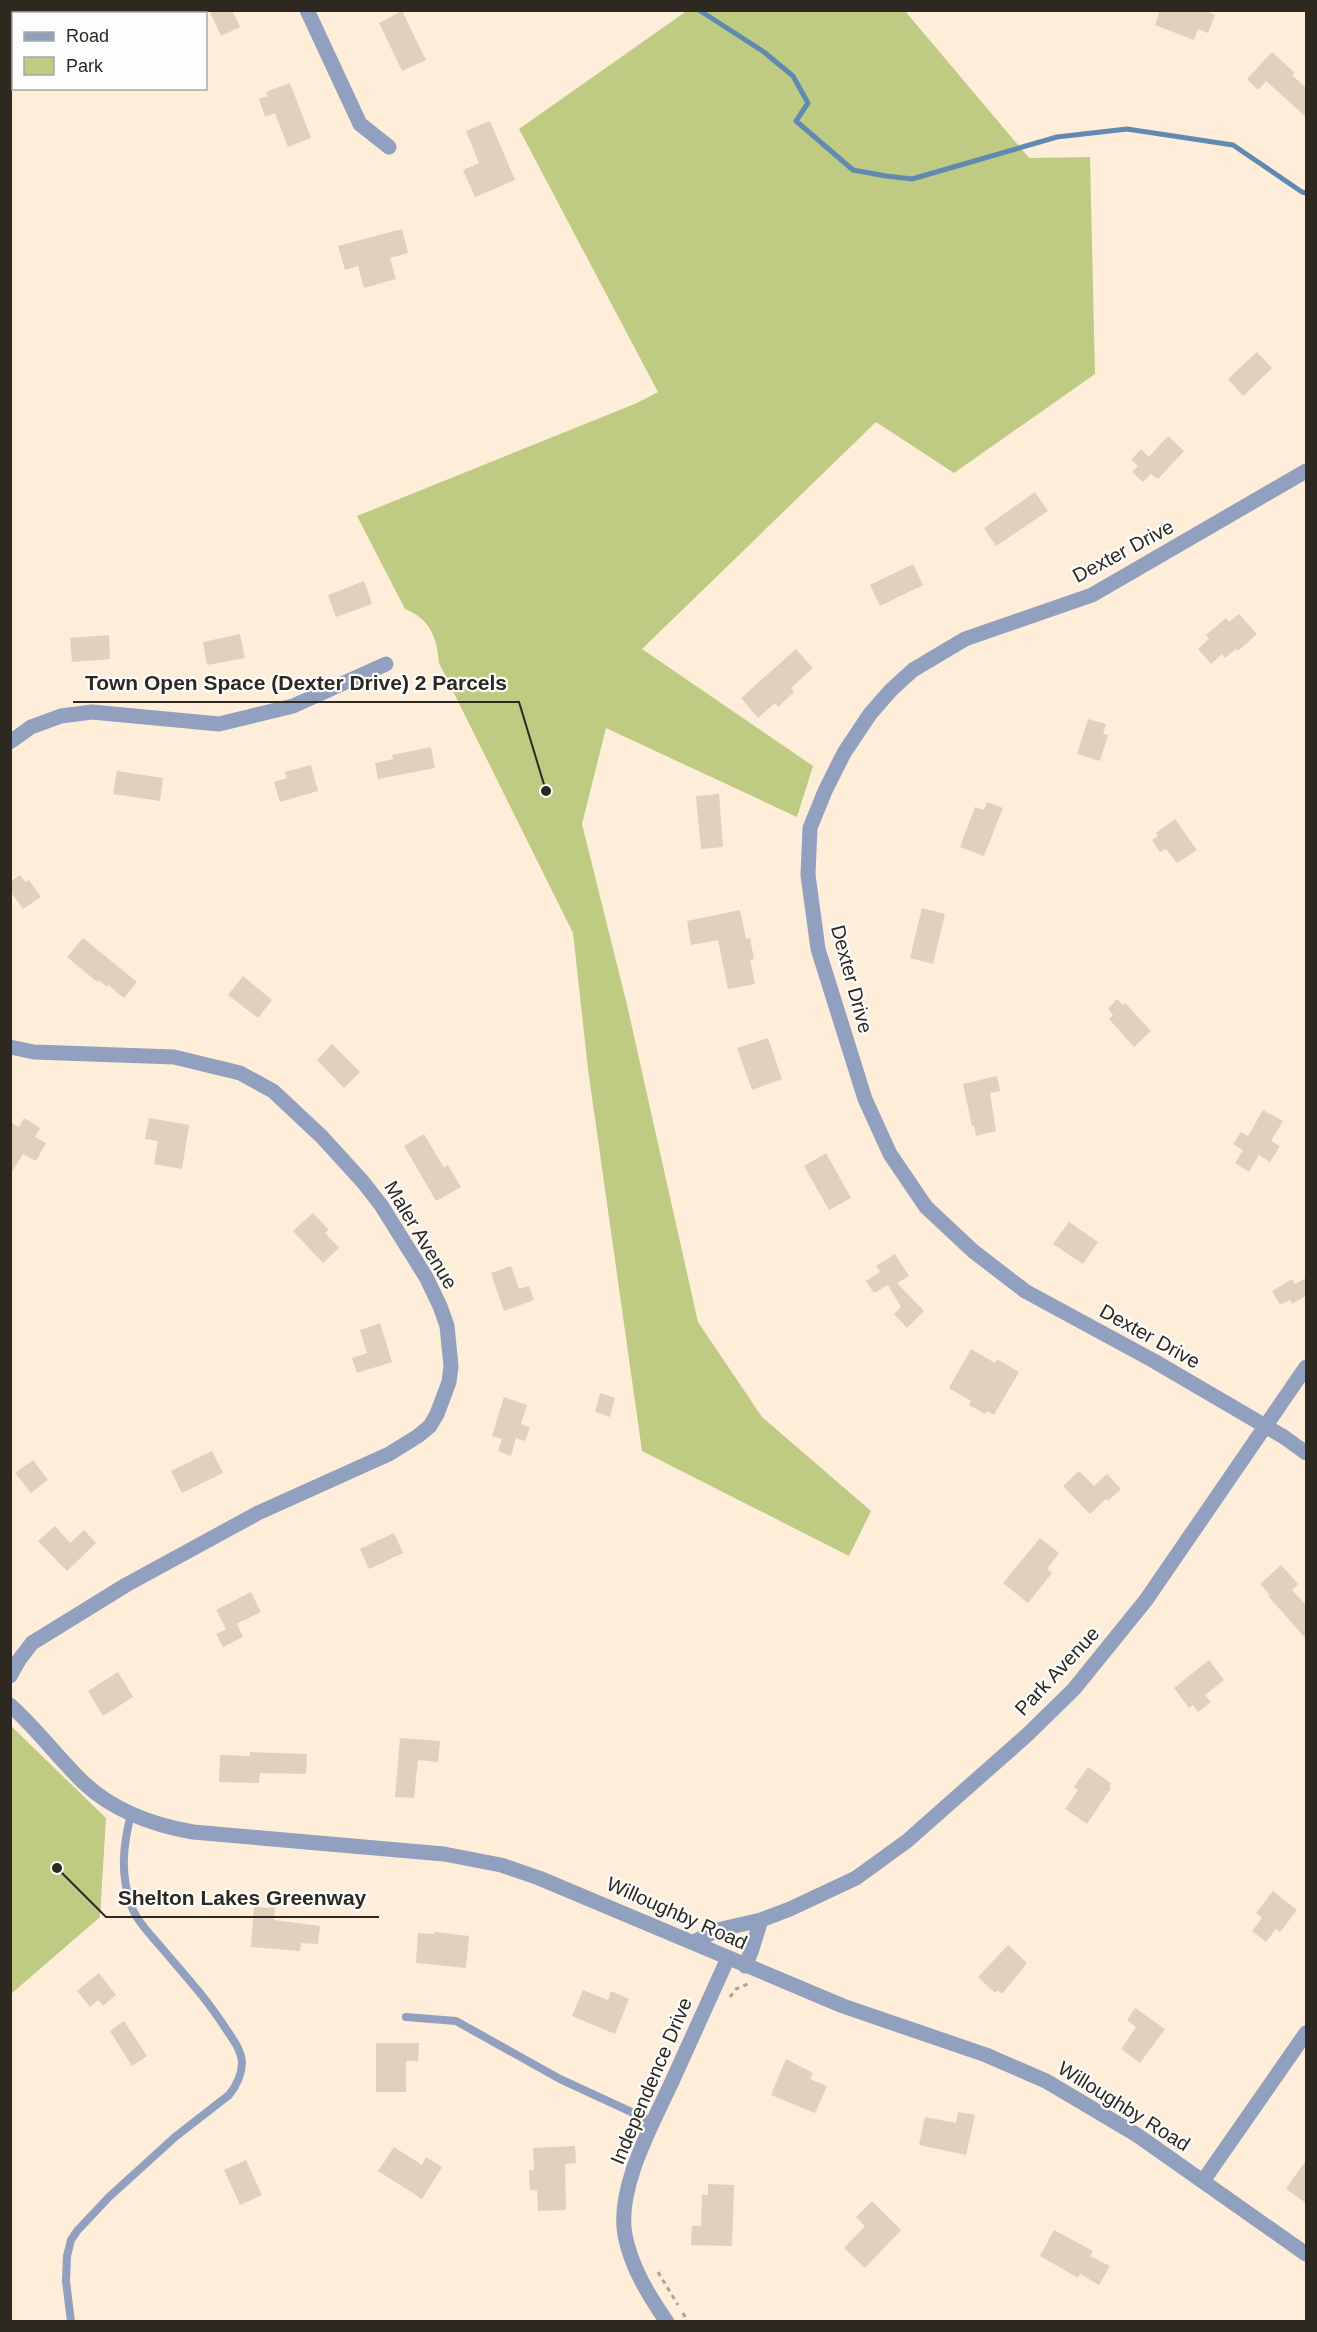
<svg xmlns="http://www.w3.org/2000/svg" width="1317" height="2332" viewBox="0 0 1317 2332" font-family="Arial,sans-serif">
	<rect width="100%" height="100%" fill="#feeed9"/>
	<path fill="#bfcb83" d="M688 10 905 11 1029 158 1090 157 1095 374 954 473 876 422 642 649 813 766 797 817 606 728 582 824 627 1005 698 1322 762 1417 871 1511 849 1556 642 1451 588 1069 573 933 439 663C437 637 430 619 405 609L357 516 637 403 658 392 519 129Z
		M11 1726 106 1818 100 1917 11 1994Z"/>
	<g fill="none" stroke-linecap="round" stroke-linejoin="round">
		<path stroke="#608ab2" stroke-width="5" d="M699 10 764 52 793 76 808 103 796 121 853 170 886 176 912 179 1057 137 1127 129 1233 145 1302 192 1306 193"/>
	</g>
	<path fill="#e0d0bc" d="M209 10H232L240 27 221 36Z
		M1160 10H1205L1215 15 1208 33 1198 29 1194 40 1155 25Z
		M402 11 426 60 402 71 379 23Z
		M1272 52 1295 73 1292 75 1306 88V117L1266 81 1258 90 1247 79Z
		M290 83 311 138 288 147 275 113 265 117 259 99 268 96 266 92Z
		M490 121 515 180 475 197 463 170 479 163 466 131Z
		M402 229 408 253 390 258 396 279 364 288 358 266 345 270 338 246Z
		M1257 352 1272 368 1243 396 1228 379Z
		M1168 436 1184 451 1158 479 1151 474 1143 482 1132 472 1138 466 1131 460 1141 449 1149 457Z
		M1035 492 1048 511 996 546 984 528Z
		M913 564 923 585 880 606 870 585Z
		M364 581 372 604 336 617 328 595Z
		M1239 614 1257 634 1238 651 1236 649 1225 658 1222 654 1211 664 1198 649 1209 639 1206 635 1226 618 1229 622Z
		M240 634 245 658 207 665 203 642Z
		M109 635 110 659 72 662 70 638Z
		M796 649 813 668 791 688 794 692 778 707 775 703 758 718 741 698Z
		M1088 719 1106 724 1103 734 1108 735 1100 761 1077 754Z
		M431 747 435 768 378 779 375 763 393 759 392 755Z
		M311 765 318 791 280 802 274 782 287 778 285 772Z
		M117 771 163 778 160 801 113 794Z
		M719 794 723 847 701 849 696 796Z
		M987 802 1003 808 984 856 960 847 975 807 984 810Z
		M1175 819 1197 850 1177 863 1166 849 1160 852 1152 840 1158 836 1156 833Z
		M20 875 25 882 29 880 41 897 23 909 10 891V882Z
		M922 908 945 914 933 964 910 958Z
		M740 910 746 939 750 938 754 959 750 960 755 984 728 989 718 940 691 945 687 921Z
		M83 938 137 982 124 998 108 985 107 987 98 980 97 982 67 957Z
		M243 976 272 1000 258 1018 228 995Z
		M1117 999 1123 1005 1125 1003 1151 1031 1134 1047 1109 1019 1113 1015 1108 1009Z
		M768 1038 782 1079 752 1090 737 1048Z
		M332 1044 360 1072 344 1088 317 1060Z
		M997 1076 1000 1091 990 1093 996 1131 976 1136 974 1126H972L963 1084Z
		M1263 1110 1283 1121 1271 1141 1280 1146 1270 1162 1259 1155 1249 1172 1235 1163 1243 1150 1233 1144 1241 1132 1248 1136Z
		M24 1118 40 1128 35 1137 46 1143 36 1161 23 1154 10 1175V1122L19 1127Z
		M149 1118 189 1125 182 1169 154 1164 158 1141 145 1139Z
		M424 1134 444 1168 448 1165 461 1187 436 1201 404 1146Z
		M826 1153 851 1198 829 1210 804 1166Z
		M313 1213 329 1230 325 1233 339 1248 323 1263 293 1231Z
		M1069 1222 1098 1242 1083 1264 1053 1244Z
		M895 1254 909 1276 897 1283 924 1311 907 1328 894 1314 901 1307 888 1285 874 1293 866 1281 880 1272 876 1266Z
		M511 1266 519 1289 529 1286 534 1300 504 1311 491 1273Z
		M1306 1278V1296L1292 1304 1290 1300 1280 1305 1272 1291 1292 1279 1295 1284Z
		M380 1323 392 1362 357 1373 352 1358 367 1353 360 1330Z
		M971 1349 995 1363 997 1359 1019 1372 994 1415 987 1411 985 1414 969 1405 971 1401 949 1388Z
		M600 1393 615 1398 610 1417 595 1412Z
		M504 1397 527 1405 521 1424 530 1427 525 1441 516 1438 511 1456 498 1451 502 1439 492 1436Z
		M212 1451 223 1473 182 1493 171 1471Z
		M33 1460 48 1480 31 1493 15 1473Z
		M1079 1471 1094 1486 1107 1474 1121 1489 1108 1501 1106 1499 1090 1514 1063 1486Z
		M55 1526 70 1543 84 1530 96 1543 67 1571 38 1541Z
		M394 1533 403 1553 369 1569 360 1549Z
		M1040 1538 1059 1553 1047 1569 1052 1573 1028 1603 1003 1583Z
		M1281 1565 1298 1584 1292 1590 1306 1605V1639L1268 1596 1270 1595 1260 1584Z
		M251 1592 261 1612 226 1629 216 1610Z
		M237 1624 243 1637 223 1647 216 1634Z
		M1209 1660 1224 1680 1205 1695 1211 1702 1198 1712 1193 1705 1189 1708 1174 1688Z
		M118 1672 133 1697 103 1716 88 1691Z
		M400 1738 440 1741 438 1762 418 1760 414 1798 395 1797Z
		M250 1752 307 1754 306 1774 260 1773 259 1783 219 1782 220 1755 250 1756Z
		M1088 1767 1111 1783 1109 1787 1111 1788 1087 1824 1065 1809 1078 1790 1074 1787Z
		M1273 1891 1297 1910 1280 1932 1276 1929 1266 1942 1252 1931 1262 1918 1256 1913Z
		M254 1907 275 1908 274 1920 320 1926 318 1944 301 1943 300 1951 251 1947Z
		M435 1932 469 1936 466 1968 416 1963 418 1933 434 1934Z
		M1008 1945 1027 1963 1002 1994 998 1990 995 1993 978 1977Z
		M99 1973 116 1995 103 2006 98 2000 90 2007 77 1991Z
		M583 1990 608 2000 611 1991 629 1999 615 2034 572 2016Z
		M1135 2008 1165 2029 1140 2063 1121 2049 1136 2027 1127 2020Z
		M124 2021 147 2056 132 2066 110 2031Z
		M376 2043H419L418 2061H406V2092H376Z
		M786 2059 813 2073 810 2079 827 2086 815 2113 771 2095Z
		M958 2112 975 2115 966 2155 919 2145 925 2117 956 2123Z
		M575 2146 576 2163 565 2164 566 2210 538 2211 537 2190H530L529 2170H534L533 2148Z
		M394 2147 422 2165 426 2157 442 2167 422 2199 378 2171Z
		M246 2160 262 2195 240 2205 224 2170Z
		M1306 2160V2203L1286 2189Z
		M708 2184 734 2185 732 2246 691 2245 692 2226H701L702 2195H708Z
		M872 2201 901 2230 865 2268 844 2248 865 2226 856 2217Z
		M1054 2230 1093 2251 1090 2256 1110 2266 1099 2285 1080 2274 1078 2278 1040 2256Z"/>
	<g fill="none" stroke-linecap="round" stroke-linejoin="round">
		<path stroke="#aea392" stroke-width="3" stroke-dasharray="4.5 4.5" stroke-linecap="butt" d="M730 1997 736 1989 748 1984
			M658 2272 678 2305
			M683 2313 688 2322"/>
		<path stroke="#91a0bf" stroke-width="8" d="M406 2017 456 2021 560 2079 653 2122
			M71 2322 66 2281 67 2256 71 2240 77 2231 109 2197 175 2137 229 2095C237 2085 242 2075 242 2062 241 2050 233 2039 226 2029 207 1999 183 1973 160 1946 150 1934 136 1920 131 1905 120 1873 123 1846 131 1814"/>
		<path stroke="#91a0bf" stroke-width="15" d="M307 10 360 124 389 147
			M1306 471 1092 595 965 639 913 670 891 690 870 714 844 753 825 791 810 828 808 875 818 949 865 1099 890 1154 926 1207 973 1251 1025 1291 1154 1361 1284 1437 1306 1453
			M10 742 31 727 61 716 92 712 219 724 293 706 386 664
			M10 1047 34 1052 174 1057 240 1073 273 1091 322 1137 363 1182 381 1205 426 1277 440 1306 447 1326 451 1366 449 1382 437 1414 430 1426 418 1436 389 1454 258 1513 126 1585 32 1643 19 1660 10 1676
			M10 1705C37 1729 58 1758 84 1783 114 1811 153 1825 193 1832L444 1854 501 1865 539 1878 843 2006 986 2055 1046 2081 1137 2135 1306 2254
			M694 1942 717 1930 761 1920 790 1909 856 1878 907 1841 1027 1735 1074 1689 1146 1600 1306 1367
			M745 1966 751 1952 761 1920
			M1203 2181 1306 2033
			M667 2322C649 2296 631 2267 625 2235 616 2186 655 2120 675 2075 693 2036 710 1997 728 1958"/>
	</g>
	<g text-anchor="middle" dominant-baseline="central" stroke-width="4.5" stroke-linejoin="round" paint-order="stroke">
		<g font-size="20" fill="#2d2820" stroke="#fdfdfd">
			<text transform="translate(1123 551) rotate(-28)">Dexter Drive</text>
			<text transform="translate(852 979) rotate(75)">Dexter Drive</text>
			<text transform="translate(421 1235) rotate(59)">Maler Avenue</text>
			<text transform="translate(1150 1336) rotate(29)">Dexter Drive</text>
			<text transform="translate(1057 1671) rotate(-47)">Park Avenue</text>
			<text transform="translate(677 1913) rotate(24)">Willoughby Road</text>
			<text transform="translate(651 2081) rotate(-67)">Independence Drive</text>
			<text transform="translate(1124 2106) rotate(32)">Willoughby Road</text>
		</g>
	</g>
	<path fill="none" stroke="#2d2820" stroke-width="2" d="M546 791L519 702H73M57 1868L106 1917H379"/>
	<g fill="#2d2820" stroke="#fdfdfd" stroke-width="2">
		<circle cx="546" cy="791" r="6"/>
		<circle cx="57" cy="1868" r="6"/>
	</g>
	<g font-size="21" text-anchor="middle" font-weight="bold" fill="#2d2820" stroke="#fdfdfd" stroke-width="4.5" stroke-linejoin="round" paint-order="stroke">
		<text x="296" y="690">Town Open Space (Dexter Drive) 2 Parcels</text>
		<text x="242" y="1905">Shelton Lakes Greenway</text>
	</g>
	<rect width="1317" height="2332" fill="none" stroke="#2d2820" stroke-width="24"/>
	<rect x="12" y="12" width="195" height="78" fill="#fdfdfd" stroke="#aaa8a5" stroke-width="1.5"/>
	<rect x="24" y="32" width="30" height="9" fill="#91a0bf" stroke="#aaa8a5" stroke-width="1.5"/>
	<text x="66" y="42" font-size="18" fill="#2d2820">Road</text>
	<rect x="24" y="57" width="30" height="18" fill="#bfcb83" stroke="#aaa8a5" stroke-width="1.5"/>
	<text x="66" y="72" font-size="18" fill="#2d2820">Park</text>
</svg>
